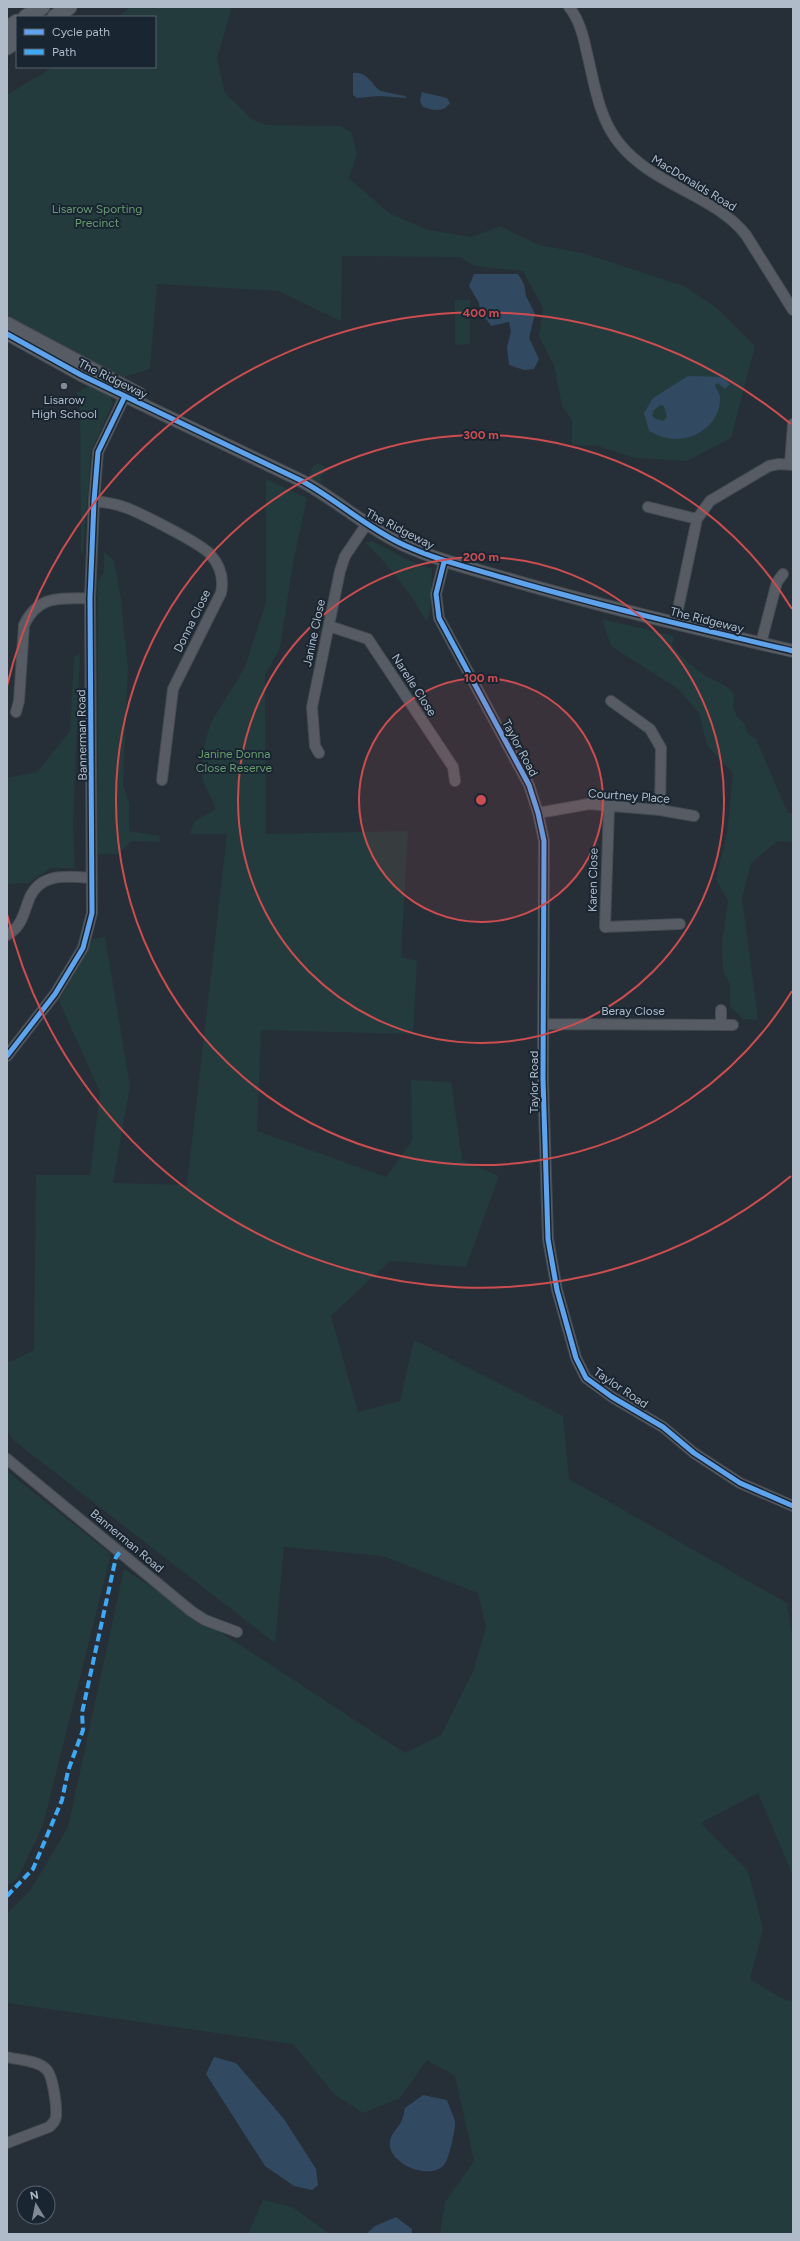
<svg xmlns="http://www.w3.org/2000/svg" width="800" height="2241" viewBox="0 0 800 2241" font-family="Figtree,sans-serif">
	<rect width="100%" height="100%" fill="#262f37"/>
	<path fill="#233b3d" d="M130 7H232L217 58 225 93 253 120 267 125 341 126 352 133 357 155 349 178 389 213 428 230 472 237 500 226 539 245 583 253 684 286 717 308 755 346 731 438 687 461 635 458 598 446 572 445V420L562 406 554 366 539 336 543 308 523 271 475 266 460 257 342 256 341 321 278 291 157 284 150 369 125 377 108 370 7 316V104L24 101 7 104V95L53 67H155V17H118Z
		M455 300H470V344L455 345Z
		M89 386 110 396 113 403 91 451 83 554 81 553 80 399 76 393Z
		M319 463 329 470 320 477 323 480 321 482 308 477 313 466Z
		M266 479 307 498 293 563 280 648 265 675 266 834 408 831 401 957 417 961 413 1034 261 1030 257 1131 386 1177 412 1141 411 1080 451 1082 462 1160 499 1176 466 1267 390 1261 331 1316 358 1412 400 1401 414 1340 563 1416 569 1479 787 1603 793 1641V1876L758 1793 701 1823 748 1871 763 1929 750 1979 785 2000 793 2001V2234H440L445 2202 474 2161 455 2076 427 2060 400 2098 363 2113 335 2095 293 2044 7 2003V1914L30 1891 68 1827 124 1569 405 1753 441 1735 474 1669 486 1626 478 1593 382 1556 284 1547 275 1643 13 1440 7 1431V1363L34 1350 36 1175H90L100 1092 59 1001 93 939 105 937 130 1086 113 1183 187 1185 227 834H190L194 822 216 809 203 781 202 755 210 724 245 667 266 602Z
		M372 541 410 561 432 569 430 611 427 622C410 592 390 566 365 543Z
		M104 552 114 560 121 599 128 669 123 785 129 803V831L160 836 159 842 132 841 117 854H98V581L104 572Z
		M602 619 674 636 672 645C681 656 691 666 703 674 716 683 722 680 734 694L733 706 737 717 744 723 748 734 756 739 788 813H793V842L778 841 751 863 742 898 758 1020 743 1019 730 1006V984L723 971 722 943 728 901 716 879 727 833 733 774 707 745 699 713 678 689 611 646Z
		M80 653 73 824 75 868H50L29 883 7 884V778L37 772 70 731 74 657Z
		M7 1471 111 1554 43 1825 18 1878 7 1886Z
		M263 2200 292 2207 330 2234H248Z"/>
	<path fill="#324962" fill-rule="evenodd" d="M353 73C367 70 373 87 381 91 384 92 401 95 405 96L407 98 379 96 357 98 353 95Z
		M422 92 447 98 450 103C443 113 433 110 423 107L420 101Z
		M474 274H518L524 284 526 296 535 314 529 338 539 359 534 369 524 370 509 365 507 347 511 331 509 322 491 326 487 320 481 317 479 303 469 286Z
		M688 376 723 377 730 384 725 389 718 383 715 385C716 389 721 395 720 399 720 427 689 445 663 437 659 436 654 433 649 431L644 413 653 398ZM660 405 664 406 667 417 663 421 656 419 652 416 654 410Z
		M214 2057 236 2063 284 2119 316 2169 318 2185 312 2190 294 2186 265 2166 206 2074Z
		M423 2095 447 2100C449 2107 453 2114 455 2121 456 2127 449 2160 444 2165 430 2180 394 2166 390 2147 388 2135 398 2129 402 2120 404 2116 404 2111 405 2108Z
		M396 2217 412 2229V2234H366L375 2226Z"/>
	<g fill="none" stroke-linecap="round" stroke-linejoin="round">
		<defs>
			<path id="minor" d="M569 7C579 19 583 34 586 49 594 81 598 117 619 143 653 186 715 195 746 235L793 310
				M790 464 793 424
				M94 501C104 502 117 504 127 508 142 514 200 543 210 554 220 565 224 579 221 593L173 689 162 780
				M648 507 697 519
				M444 562 436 594 439 618 529 785 538 813 544 841 543 1079 548 1239 557 1290 576 1358 586 1378 612 1397 663 1427 694 1453 740 1483 793 1506
				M675 623 697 519 710 501 769 466 779 464 793 465
				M329 626 368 639 453 767 455 781
				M761 643 777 582 783 574
				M611 701 650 729 661 748 660 810
				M16 712 19 701 24 625C39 594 60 599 90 598
				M319 753 315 746 312 707 340 571 345 556 366 525
				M609 807 605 927 680 924
				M538 813 589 804 660 810 694 816
				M7 935C21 927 23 916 28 902 38 872 66 876 92 878
				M721 1010V1025
				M544 1024 733 1025
				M7 1056 55 994 83 948 92 913 90 598 94 501 98 452 125 396 122 389
				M7 1459 191 1611 205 1620 237 1632
				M7 2057C18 2060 37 2060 46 2069 53 2075 57 2107 56 2117 55 2122 53 2124 49 2127L7 2143"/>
			<path id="tertiary" d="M7 323 140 394
				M7 334 81 375 302 481C337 500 367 528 404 545 439 561 474 569 511 580 604 607 699 629 793 651"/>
			<path id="primary" d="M26 17 42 7
				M55 17 69 7
				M7 29 17 22
				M7 47 17 40"/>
		</defs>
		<use href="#minor" stroke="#454b51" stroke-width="12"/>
		<use href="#tertiary" stroke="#454b51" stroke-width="14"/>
		<use href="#primary" stroke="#444b53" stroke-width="17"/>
		<use href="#minor" stroke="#575c64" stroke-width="10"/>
		<use href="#tertiary" stroke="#575c64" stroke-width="12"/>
		<use href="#primary" stroke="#595f67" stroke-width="15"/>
		<path stroke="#3fa9f5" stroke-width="4" stroke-dasharray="8 4" stroke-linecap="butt" d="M7 1896 33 1869 62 1800 68 1771 83 1730 82 1713 116 1557 120 1552"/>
		<defs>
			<path id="cycleway" d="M7 334 81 375 302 481C337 500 367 528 404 545 439 561 474 569 511 580 604 607 699 629 793 651
				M444 562 436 594 439 618 529 785 538 813 544 841 543 1079 548 1239 557 1290 576 1358 586 1378 612 1397 663 1427 694 1453 740 1483 793 1506
				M7 1056 55 994 83 948 92 913 90 598 94 501 98 452 125 396"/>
		</defs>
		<use href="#cycleway" stroke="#1a2532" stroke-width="8"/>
		<use href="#cycleway" stroke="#60a3ed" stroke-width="5"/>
	</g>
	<circle cx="481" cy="800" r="122" fill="#cc4d50" fill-opacity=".12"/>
	<g fill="none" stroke="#cc4d50" stroke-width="2">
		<circle cx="481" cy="800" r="122"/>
		<circle cx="481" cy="800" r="243"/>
		<path d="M792 991A365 365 0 1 1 792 609"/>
		<path d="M791 1176A487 487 0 0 1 7 914M7 686A487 487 0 0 1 791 424"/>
	</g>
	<circle fill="#808a96" stroke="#1a2532" stroke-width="1.5" cx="64" cy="386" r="4"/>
	<g text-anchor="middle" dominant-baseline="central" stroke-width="4" stroke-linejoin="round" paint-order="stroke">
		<g font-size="12" fill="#b0bbc9" stroke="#1a2532">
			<text transform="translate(694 183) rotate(31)">MacDonalds Road</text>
			<text transform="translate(113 379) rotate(26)">The Ridgeway</text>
			<text transform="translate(400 529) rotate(27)">The Ridgeway</text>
			<text transform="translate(707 620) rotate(14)">The Ridgeway</text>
			<text transform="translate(192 621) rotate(-64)">Donna Close</text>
			<text transform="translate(314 633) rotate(-78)">Janine Close</text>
			<text transform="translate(414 685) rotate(57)">Narelle Close</text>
			<text transform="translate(82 735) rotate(-91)">Bannerman Road</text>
			<text transform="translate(520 748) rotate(62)">Taylor Road</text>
			<text transform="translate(629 796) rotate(4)">Courtney Place</text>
			<text transform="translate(593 880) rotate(-89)">Karen Close</text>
			<text x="633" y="1011">Beray Close</text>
			<text transform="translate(534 1082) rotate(-90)">Taylor Road</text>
			<text transform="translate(621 1388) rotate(34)">Taylor Road</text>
			<text transform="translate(127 1541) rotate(40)">Bannerman Road</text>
		</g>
		<g font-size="12" fill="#659c6d" stroke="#1a2532">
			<text x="97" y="209">Lisarow Sporting<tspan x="97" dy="14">Precinct</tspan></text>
			<text x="234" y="754">Janine Donna<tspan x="234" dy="14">Close Reserve</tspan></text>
		</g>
		<g font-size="12" fill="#b0bbc9" stroke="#1a2532">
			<text x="64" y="400">Lisarow<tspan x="64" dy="14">High School</tspan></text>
		</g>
	</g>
	<circle cx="481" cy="800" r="6" fill="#cc4d50" stroke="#1a2532" stroke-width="2"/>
	<g font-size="12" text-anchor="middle" font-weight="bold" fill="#cc4d50" stroke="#1a2532" stroke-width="4" stroke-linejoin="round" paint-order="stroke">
		<text x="481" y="317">400 m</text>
		<text x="481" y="439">300 m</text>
		<text x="481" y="561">200 m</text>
		<text x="481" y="682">100 m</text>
	</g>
	<rect width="800" height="2241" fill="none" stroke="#b0bbc9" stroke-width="16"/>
	<rect x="16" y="16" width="140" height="52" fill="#1a2532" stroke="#56616e"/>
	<rect x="24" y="29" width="20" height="6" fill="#60a3ed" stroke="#56616e"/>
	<text x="52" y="36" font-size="12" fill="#b0bbc9">Cycle path</text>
	<rect x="24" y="49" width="20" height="6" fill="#3fa9f5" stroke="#56616e"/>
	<text x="52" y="56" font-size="12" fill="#b0bbc9">Path</text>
	<g transform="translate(36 2205) rotate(350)"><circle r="19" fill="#1a2532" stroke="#56616e"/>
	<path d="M0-3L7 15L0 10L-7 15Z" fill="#808a96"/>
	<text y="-6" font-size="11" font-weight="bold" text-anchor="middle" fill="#b0bbc9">N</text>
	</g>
</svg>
